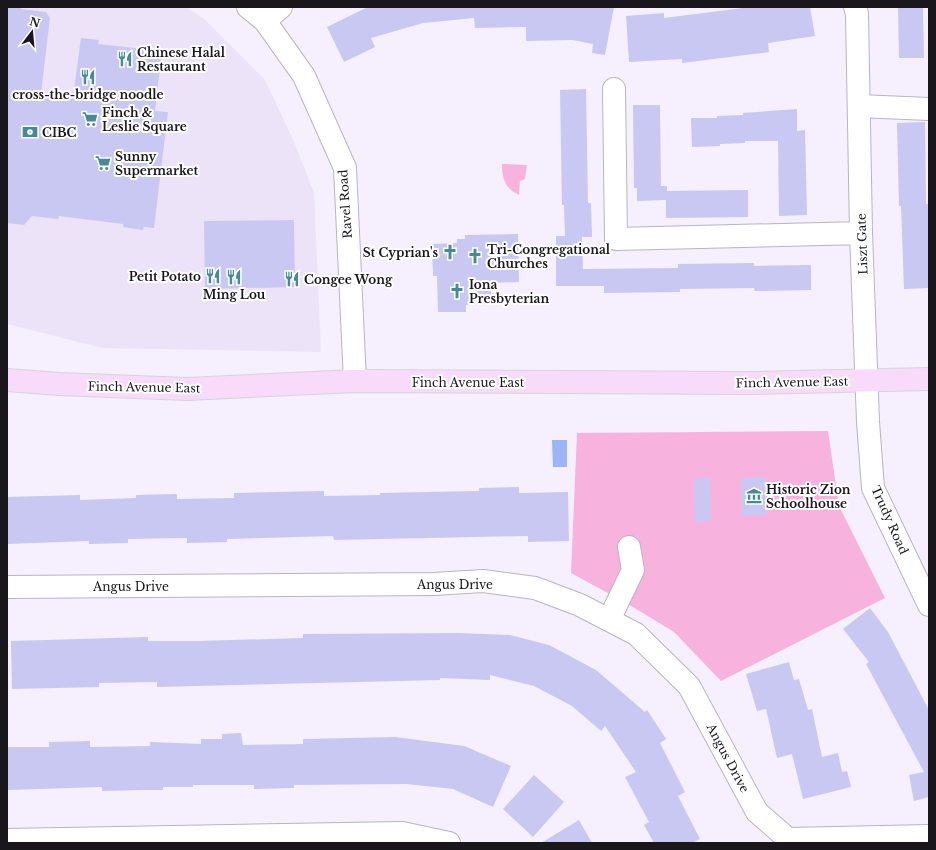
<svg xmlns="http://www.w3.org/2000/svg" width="936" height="850" viewBox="0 0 936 850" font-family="'Libre Baskerville',serif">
	<rect width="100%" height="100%" fill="#f5effe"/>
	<path fill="#ece3f8" d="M7 7H186L204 19 265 80 295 144 314 193 321 352 102 348 7 324Z"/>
	<path fill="#f7b3de" d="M502 164 527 165 525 179 520 181 519 195C505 188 502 179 502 164Z
		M828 431 839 506 885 598 721 681 674 632 628 604 571 573 577 433Z"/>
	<path fill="#9bb5f7" d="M552 440H567V467H553Z"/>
	<path fill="#c9c8f3" d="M7 7H19L21 9 46 12 50 18 41 93 73 97 81 38 99 40 98 44 162 51 155 111 168 112 154 228 144 227 143 230 123 227V224L59 216 58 219 32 216 24 225 7 223Z
		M368 7H614L605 55 592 53 593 44 573 40 526 41V27L475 28 474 18 423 23 371 38 375 47 344 62 327 27Z
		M751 7H810L815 36 768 43 769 52 682 63V59L629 62 626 16 664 13V18Z
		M898 7H923L924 58H899Z
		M586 89 588 203H591L592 237H582L583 269 678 268V264L754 263V266L811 265V290L755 291 754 288 680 289V292L604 293V286H556V236H565L564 205H562L560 90Z
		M633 105H660L661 186H667V191L748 190V217L666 218V200L637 201V188H634Z
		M797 109V131L805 130 807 215 779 216 778 141H745V143L720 144V146L692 147 691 118H717V116L743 115V113Z
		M925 122 926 204H929V288L904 289 901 206H899L897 123Z
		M294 220 295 287 205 289 204 221Z
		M518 234 519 282 491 283V304L466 305V312H438L437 276H433L432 244 457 243V239H465V235Z
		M766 477 767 515 742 516 741 478Z
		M710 478 711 521 695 522 694 479Z
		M519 487V493L568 492 569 541 528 542V536L334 540 333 536 227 539V542L187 543V538L128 539V543L89 544V541L7 544V497L80 495V500L136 498V495L177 494V499L234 498V493L324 491V496L380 495V493L479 491V488Z
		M870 608 888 632 929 710V797L914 801 909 775 924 772 866 664 869 662 843 629Z
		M458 633 510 635 549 645 596 670 645 712 647 710 666 739 660 743 685 792 678 796 700 839 692 843H654L644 825 649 822 625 777 636 772 605 726 601 731 572 706 534 686 490 675V680L440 678V680L157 687V682L99 683V687L12 689 11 641 148 637V641H197L303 638V634Z
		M789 662 794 680 799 679 808 710 812 709 822 757 838 753 842 772 847 771 851 787 803 799 792 754 777 758 766 709 757 711 746 674Z
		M241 733 243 745 303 744V739L395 737 464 746 511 766 493 807 453 789 406 784 294 785V788L254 789V785H193V787H163V790H141L102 791V787L7 790V747H49V742L90 741V747L150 746V742L201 744V739H222V734Z
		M534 775 564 802 533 837 503 809Z
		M579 820 592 843H541Z"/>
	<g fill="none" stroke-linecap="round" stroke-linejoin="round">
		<defs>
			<path id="minor" d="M248 7 265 21 304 76 345 168 355 381
				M855 7 857 14 861 233 868 422 873 488 929 605
				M265 21 281 7
				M614 89 616 239 861 233
				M859 106 929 109
				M7 587 434 584 483 581 535 588 580 605 636 634 689 686 757 812 788 839 929 836
				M609 620 633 570 629 547
				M7 840 402 833 449 843"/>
			<path id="major" d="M7 380 59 384 187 389 355 381 749 383 929 379"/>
		</defs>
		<use href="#minor" stroke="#b9b4c2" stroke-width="24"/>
		<use href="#major" stroke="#d6d5d6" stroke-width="24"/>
		<use href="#minor" stroke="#fff" stroke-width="22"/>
		<use href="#major" stroke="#f8dafb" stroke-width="22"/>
	</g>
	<defs>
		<symbol id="restaurant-bare" viewBox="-9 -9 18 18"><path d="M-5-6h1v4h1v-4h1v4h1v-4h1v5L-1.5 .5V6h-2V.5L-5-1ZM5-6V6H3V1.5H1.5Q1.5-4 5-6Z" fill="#468a98" stroke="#fff" stroke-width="2.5" paint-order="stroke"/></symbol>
		<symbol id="supermarket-bare" viewBox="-9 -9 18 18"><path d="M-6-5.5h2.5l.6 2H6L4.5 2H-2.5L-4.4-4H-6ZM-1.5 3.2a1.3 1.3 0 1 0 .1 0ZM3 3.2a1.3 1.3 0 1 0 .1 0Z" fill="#468a98" stroke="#fff" stroke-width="2.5" paint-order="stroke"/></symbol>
		<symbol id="bank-bare" viewBox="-9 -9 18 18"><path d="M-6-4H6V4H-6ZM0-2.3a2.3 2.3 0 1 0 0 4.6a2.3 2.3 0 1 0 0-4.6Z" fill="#468a98" stroke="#fff" stroke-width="2.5" paint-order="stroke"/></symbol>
		<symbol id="church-bare" viewBox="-9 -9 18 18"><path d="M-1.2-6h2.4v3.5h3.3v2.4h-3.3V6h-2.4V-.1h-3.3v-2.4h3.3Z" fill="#468a98" stroke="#fff" stroke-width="2.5" paint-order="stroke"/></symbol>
		<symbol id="museum-bare" viewBox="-9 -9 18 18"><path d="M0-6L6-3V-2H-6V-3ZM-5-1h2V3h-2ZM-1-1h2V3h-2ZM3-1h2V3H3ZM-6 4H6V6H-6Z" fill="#468a98" stroke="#fff" stroke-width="2.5" paint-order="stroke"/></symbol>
	</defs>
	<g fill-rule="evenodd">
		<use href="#restaurant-bare" x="114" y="48" width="22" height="22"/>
		<use href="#restaurant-bare" x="77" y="66" width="22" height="22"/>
		<use href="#supermarket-bare" x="79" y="108" width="22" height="22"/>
		<use href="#bank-bare" x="19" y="121" width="22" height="22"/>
		<use href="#supermarket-bare" x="92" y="152" width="22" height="22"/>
		<use href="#church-bare" x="439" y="241" width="22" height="22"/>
		<use href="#church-bare" x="464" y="245" width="22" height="22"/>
		<use href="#restaurant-bare" x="202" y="265" width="22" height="22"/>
		<use href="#restaurant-bare" x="223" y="266" width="22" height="22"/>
		<use href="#restaurant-bare" x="281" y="268" width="22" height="22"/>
		<use href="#church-bare" x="446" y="280" width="22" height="22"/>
		<use href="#museum-bare" x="743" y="485" width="22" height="22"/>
	</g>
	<g text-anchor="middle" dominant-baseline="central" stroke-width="4" stroke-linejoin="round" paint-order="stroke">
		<g font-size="12" font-weight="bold" fill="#19171c" stroke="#fff" text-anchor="start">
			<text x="137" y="52">Chinese Halal<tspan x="137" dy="14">Restaurant</tspan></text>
			<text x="88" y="94" text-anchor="middle">cross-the-bridge noodle</text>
			<text x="102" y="112">Finch &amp;<tspan x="102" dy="14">Leslie Square</tspan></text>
			<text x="42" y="132">CIBC</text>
			<text x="115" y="156">Sunny<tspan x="115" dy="14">Supermarket</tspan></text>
			<text x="487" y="249">Tri-Congregational<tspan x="487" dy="14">Churches</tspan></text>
			<text x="438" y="252" text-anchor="end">St Cyprian's</text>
			<text x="201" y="276" text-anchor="end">Petit Potato</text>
			<text x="304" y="279">Congee Wong</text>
			<text x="469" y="284">Iona<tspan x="469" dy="14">Presbyterian</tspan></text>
			<text x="234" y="294" text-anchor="middle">Ming Lou</text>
			<text x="766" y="489">Historic Zion<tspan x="766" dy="14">Schoolhouse</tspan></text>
		</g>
		<g font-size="12" fill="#19171c" stroke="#fff">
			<text transform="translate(345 204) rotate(-94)">Ravel Road</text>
			<text transform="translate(862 244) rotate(-92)">Liszt Gate</text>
			<text x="468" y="382">Finch Avenue East</text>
			<text transform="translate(792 382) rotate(-1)">Finch Avenue East</text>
			<text transform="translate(144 387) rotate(1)">Finch Avenue East</text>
			<text transform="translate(890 520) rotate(66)">Trudy Road</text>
			<text x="455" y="584">Angus Drive</text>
			<text x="131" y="586">Angus Drive</text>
			<text transform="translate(728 758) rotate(62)">Angus Drive</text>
		</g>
	</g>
	<rect width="936" height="850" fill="none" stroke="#19171c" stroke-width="16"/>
	<g transform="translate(32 32) rotate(16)" stroke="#ffffff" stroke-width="3" paint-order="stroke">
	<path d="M0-3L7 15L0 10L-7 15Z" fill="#19171c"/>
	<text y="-6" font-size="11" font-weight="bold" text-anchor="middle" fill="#19171c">N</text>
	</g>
</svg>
